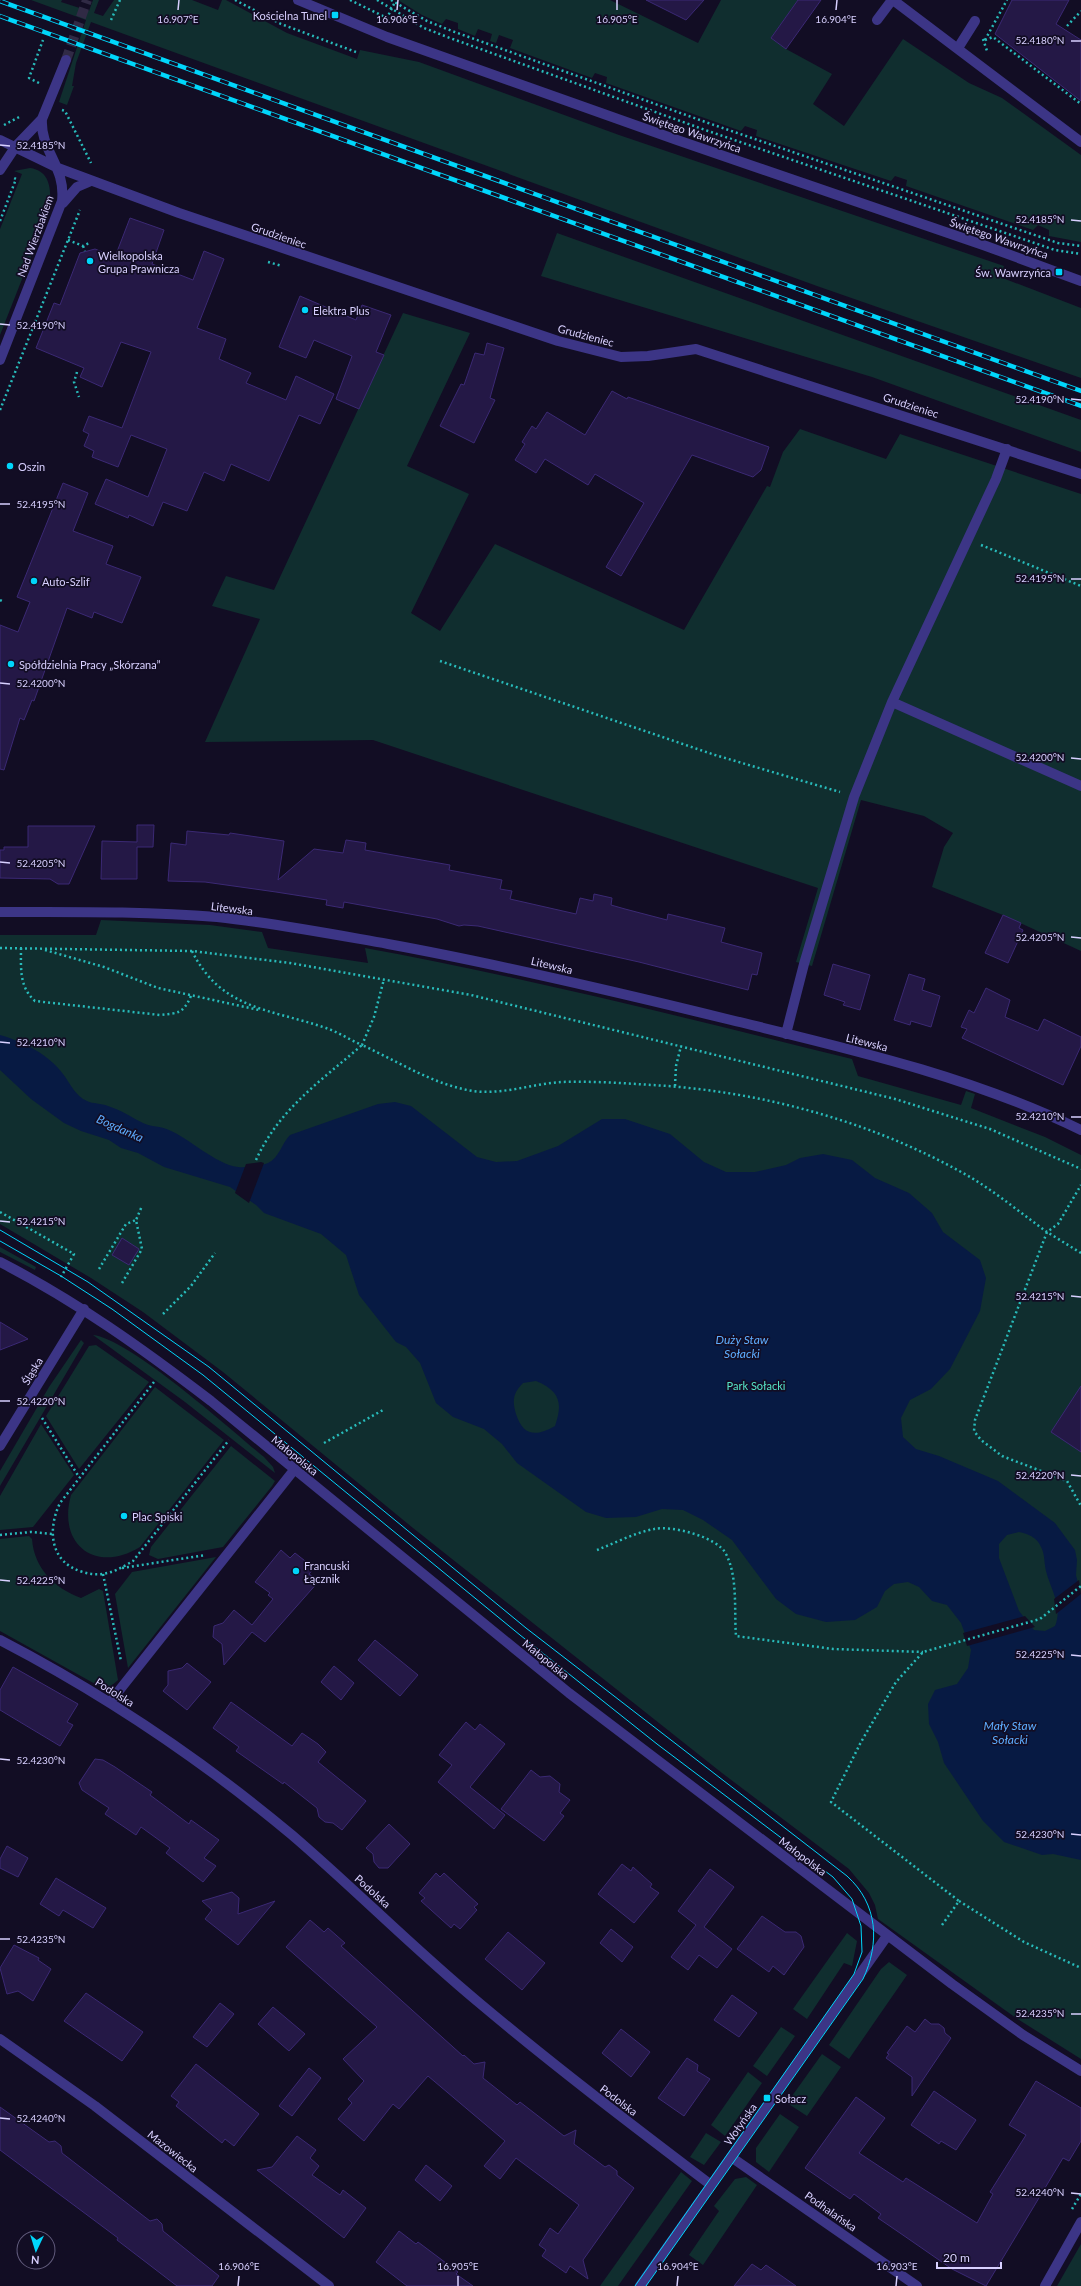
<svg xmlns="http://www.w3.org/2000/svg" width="1081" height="2286" viewBox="0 0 1081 2286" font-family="Lato,sans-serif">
	<rect width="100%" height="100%" fill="#120d24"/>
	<path fill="#102e2f" d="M31 0H62L61 2 89 11 93 0H99L94 13 103 16 114 0H192L218 10 222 0H226L287 33 357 59 360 50 419 62 619 135 1004 266 1000 277 1081 308V378L817 286 91 22 76 63 72 86H74L67 105 59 102 86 20Z
		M398 0H610L698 43 721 0H798L771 38 786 49 832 74 813 104 844 126 903 39 969 83 1002 98 1081 155V242L1049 236V230L1038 225 1033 230 906 186 907 180 895 176 891 181 756 136 757 130 745 126 741 131 606 83 607 77 595 73 592 78 510 48 513 40 499 35 496 43 490 41 492 34 478 29 475 36 458 29V23L446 19 442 24 422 15Z
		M30 168C51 171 51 190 50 208L0 335V229L22 174 14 171Z
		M557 233 1081 420V452L872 377 541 276Z
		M403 313 470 333 407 466 469 494 411 613 440 631 495 544 684 630 767 486 770 487 783 452 800 429 886 459 900 434 1081 494V951L1003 915 932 887 944 847 953 833 924 816 861 800 812 966 796 962 818 888 373 740 205 742 260 619 212 606 226 576 274 590Z
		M101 920 210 925 262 932 268 948 368 963 365 948C529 978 690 1019 852 1059L858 1076 961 1105 966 1091 975 1094 971 1108 1045 1137 1081 1155V2059L1016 2018 878 1919 875 1905 869 1893 849 1869 722 1773 413 1528 223 1372 143 1312 91 1278 0 1224V935H96Z
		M0 1247 36 1267 35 1270 0 1252Z
		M93 1335C130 1339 231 1430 264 1457L273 1467 275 1473 185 1402Z
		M81 1340 84 1343 0 1486V1471L49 1387Z
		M96 1345 149 1382 79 1469 46 1416 89 1346Z
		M155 1387 224 1440 140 1547C96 1574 57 1545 71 1495Z
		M41 1424 74 1475 33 1527 0 1530V1496Z
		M231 1446 275 1481 272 1486 223 1547 158 1559 149 1555 151 1547Z
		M29 1536 32 1539C34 1568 54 1588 81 1598L99 1589 103 1591 118 1680C111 1687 106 1689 97 1685L0 1631V1539Z
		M216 1557 128 1668 115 1594 132 1572Z
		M847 1933 857 1941 852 1966 844 1963 807 2019 793 2009Z
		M889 1962 907 1975 849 2059 829 2045 881 1969Z
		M781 2027 795 2036 767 2076 753 2066Z
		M822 2054 841 2067 807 2116 787 2103Z
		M748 2072 762 2083 725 2136 711 2125Z
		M780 2114 799 2127 769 2172 756 2162V2148Z
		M706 2133 721 2142 704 2165 690 2157Z
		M681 2172 692 2181 618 2286H600Z
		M746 2177 757 2185 703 2265 689 2255 719 2211 714 2206 735 2179Z
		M1081 2244V2286H1057Z"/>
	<path fill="#071a43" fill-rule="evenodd" d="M0 1035C24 1042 48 1054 63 1074 70 1083 76 1097 87 1101 93 1104 101 1103 108 1106 121 1110 131 1117 143 1123 151 1127 161 1126 169 1130 189 1138 215 1164 238 1167 245 1168 261 1166 268 1163 279 1158 282 1143 290 1135L378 1104 395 1102 411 1106 477 1157 496 1162 517 1161 558 1146 602 1119H625L670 1134 704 1162 726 1172H755L786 1165 800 1158 823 1154 852 1160 875 1178 909 1193 932 1213 943 1232 980 1260 986 1278 980 1311 950 1369 931 1389 910 1400 901 1418 903 1437 916 1449 939 1456 998 1481 1055 1523 1075 1550 1077 1560 1076 1575 1081 1596V1860L1053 1854 1042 1855 1004 1842 983 1821 944 1763 938 1742 929 1724 928 1704 935 1690 957 1684 968 1668 971 1650 961 1623 947 1605 932 1601 919 1587 908 1582 894 1584 885 1591 877 1607 855 1620 826 1622 796 1614 776 1599 732 1540 703 1520 683 1510 662 1509 636 1517 606 1518 586 1512 517 1463 502 1444 484 1429 453 1417 436 1403 420 1363 406 1347 396 1342 359 1295 346 1255 321 1234 264 1213 256 1205 230 1187 164 1167 138 1153 121 1148 109 1140 81 1131 64 1123 31 1099 0 1070ZM536 1381C560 1391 563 1403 555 1426 536 1437 523 1436 516 1414 512 1401 513 1393 523 1383ZM1019 1532C1028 1534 1037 1537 1041 1547 1045 1554 1044 1564 1046 1571 1051 1590 1063 1607 1055 1626L1045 1631 1034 1630 1019 1611 999 1558V1544L1007 1535Z"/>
	<path fill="#120d24" d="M261 1162 264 1163 249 1203 235 1193 246 1164Z
		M1079 1580 1081 1594 1056 1614 1054 1599Z
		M1025 1616 1035 1627 967 1646 963 1633Z"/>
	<path fill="#241846" stroke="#3b2974" d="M646 0H704L686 20Z
		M798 0H821L786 49 771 38Z
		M1012 0H1069L1056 24 1081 40V101L995 34Z
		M130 218 164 230 152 264 193 280 204 251 224 259 197 328 226 339 219 359 251 373 246 383 286 400 296 376 334 394 320 424 299 415 269 481 231 464 224 481 204 472 187 511 163 502 153 526 129 515 128 518 95 504 106 479 148 497 167 449 131 435 118 467 92 457 94 451 84 446 89 434 83 431 89 416 122 428 151 352 121 342 102 387 80 377 84 368 36 348 54 303 60 305 80 253 95 249 115 257Z
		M300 296 356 320 362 305 391 315 376 352 384 355 359 409 336 399 352 356 314 340 306 358 279 347Z
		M487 343 504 348 490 398 495 400 474 443 440 426 461 384 464 385 475 353 484 355Z
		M612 391 627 399 628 397 769 447 761 470 753 477 692 455 621 576 606 567 644 503 595 474 588 485 545 459 536 473 515 460 525 444 522 442 532 426 536 429 547 412 585 435Z
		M63 483 88 493 73 531 113 546 106 564 141 577 122 623 94 612 92 618 67 608 34 701 32 700 24 720 20 718 4 770 0 769V625L18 632 30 602 17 597Z
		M137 825H154L153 847H137V879H101L102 841 137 842Z
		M28 826H95L69 884H58L50 879 0 878V850H4V847H28Z
		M187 831 229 835 230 833 284 841 278 880 314 849 343 853 346 840 366 843 365 850 450 865 449 870 502 880 500 889 512 891 510 899 576 914 580 898 593 901 594 894 612 898 611 905 625 909 667 920 668 914 725 928 721 942 762 953 757 975 752 974 748 990 639 962 478 926 464 925 459 926 437 919 344 902 343 908 326 905 327 900 276 892 205 882 168 881 171 843 186 845Z
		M1003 915 1021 923 1019 928 1023 930 1008 963 985 953Z
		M833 964 870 975 860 1010 843 1005 845 1002 824 995Z
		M909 974 925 979 922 990 940 996 931 1027 911 1021 910 1025 894 1020Z
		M986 988 1010 1000 1005 1017 1038 1031 1044 1019 1081 1037V1046L1063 1085 962 1038 967 1029 961 1027 969 1010 974 1013Z
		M122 1238 139 1249 129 1265 112 1255Z
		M0 1322 28 1339 0 1350Z
		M1081 1386V1452L1051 1432Z
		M281 1550 290 1558 295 1553 314 1568 309 1574 319 1581 265 1642 252 1632 224 1665 222 1644 213 1637 214 1626 223 1623 234 1610 252 1625 273 1599 268 1595 270 1593 255 1582Z
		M375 1640 418 1675 400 1696 358 1660Z
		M187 1663 211 1682 187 1710 163 1691 168 1685V1671L182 1668Z
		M334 1666 354 1683 341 1700 321 1682Z
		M13 1667 78 1704 67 1722 73 1725 60 1746 0 1710V1690Z
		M231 1702 292 1746 302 1733 318 1744 326 1752 318 1762 366 1801 342 1830 333 1823 325 1822 319 1817 317 1808 284 1782 283 1784 236 1751 239 1747 213 1728Z
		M466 1722 475 1730 480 1724 505 1744 470 1787 505 1815 494 1829 438 1782 452 1765 439 1755Z
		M95 1759 103 1760 115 1767 152 1792 150 1795 189 1824 191 1820 219 1840 204 1858 216 1866 203 1882 166 1853 170 1848 141 1827 136 1835 105 1814 109 1808 82 1790 79 1783Z
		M531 1770 540 1777 550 1776 560 1784 559 1792 570 1800 560 1813 564 1816 544 1841 501 1809Z
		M389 1824 410 1844 388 1868H379L374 1862 373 1854 366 1848Z
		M7 1846 28 1858 18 1877 0 1868V1859Z
		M622 1864 631 1871 633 1867 652 1884 650 1887 659 1893 634 1923 598 1894Z
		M710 1869 734 1887 704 1927 732 1949 717 1968 699 1955 688 1970 671 1957 696 1925 678 1911Z
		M436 1873 440 1877 444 1873 478 1904 474 1907 477 1910 460 1929 454 1924 451 1928 421 1901 425 1898 419 1893Z
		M56 1878 106 1908 93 1928 63 1910 59 1916 40 1904Z
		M232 1892 239 1898 238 1914 275 1901 238 1945 205 1919 212 1910 202 1901Z
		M762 1916 785 1932H796L801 1936 804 1947 784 1975 773 1966 769 1972 737 1949Z
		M310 1920 324 1932 328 1928 345 1943 341 1946 463 2056 464 2055 474 2064 485 2062 483 2078 517 2105 520 2102 564 2136 576 2130 574 2144 605 2167 609 2165 617 2171V2175L634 2188 583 2260 588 2279 570 2266 566 2273 542 2256 546 2250 539 2245 550 2228 558 2234 579 2205 516 2158 500 2179 484 2166 505 2141 428 2076 399 2109 393 2104 364 2141 338 2119 352 2103 348 2099 364 2081 343 2059 377 2027 286 1947Z
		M611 1929 633 1947 622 1962 600 1943Z
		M508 1932 545 1963 522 1990 485 1959Z
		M14 1945 39 1958 38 1960 51 1969 33 2001 18 1991 7 1994 0 1968Z
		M86 1993 143 2032 122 2061 64 2021Z
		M732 1995 757 2013 739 2037 714 2020Z
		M220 2003 234 2014 207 2047 193 2037Z
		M273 2007 305 2034 289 2051 258 2024Z
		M925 2019 931 2024H939L944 2028 945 2033 951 2038 912 2096V2077L886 2058 889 2054 887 2053 907 2026 915 2032Z
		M621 2029 650 2052 631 2077 602 2053Z
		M687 2058 698 2065 697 2071 710 2079 684 2116 658 2098Z
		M196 2064 259 2114 234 2146 225 2139 222 2143 176 2106 179 2102 171 2096Z
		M309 2068 321 2078 292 2116 279 2106Z
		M1036 2081 1081 2108V2141L1069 2161 1063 2158 986 2286 952 2269 900 2233 878 2218 881 2214 854 2194 850 2199 805 2168 856 2097 885 2118 859 2153 903 2182 906 2178 977 2223 993 2194 990 2192 1026 2135 1009 2125Z
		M934 2091 976 2120 956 2150 941 2141 939 2144 911 2125Z
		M0 2107 49 2142 55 2141 61 2146 62 2153 150 2221 157 2219 162 2224 163 2231 219 2276 212 2286H177L117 2240 118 2238 0 2150Z
		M297 2136 316 2150 310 2158 319 2166 312 2175 340 2195 343 2190 366 2208 344 2238 257 2170 272 2167Z
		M426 2165 452 2186 440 2201 415 2180Z
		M399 2231 416 2244 418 2242 458 2272 456 2274 473 2286H407L376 2262Z
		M752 2264 761 2270 766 2265 796 2286H734Z"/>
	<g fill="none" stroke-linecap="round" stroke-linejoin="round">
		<path stroke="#302a45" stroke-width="10" stroke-dasharray="10 5" stroke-linecap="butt" d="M66 60 87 0"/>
		<path stroke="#28bbba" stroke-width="2.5" stroke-dasharray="2 3" stroke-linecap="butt" d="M235 0 281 24 356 52
			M350 0 387 18 395 2
			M377 0 424 28 450 38 708 131 1055 250 1081 254
			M391 0 427 21 452 31 711 124 1058 243 1081 246
			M111 20 120 0
			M1067 26 1081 11
			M983 39 987 51
			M985 40 993 37 1081 104
			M985 40 1007 0
			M39 83 29 78 43 40
			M62 110 65 111 91 163
			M4 125 21 116
			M0 221 16 179 14 178
			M68 240 83 246 89 243
			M83 246 85 251
			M268 262 282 266
			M77 372 74 382 79 397
			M0 410 80 210
			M981 545 1081 586
			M0 600 4 602
			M440 661 715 755 840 792
			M0 948 192 951 290 963 471 995 895 1099 990 1129 1081 1169
			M21 948C21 968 19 987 35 1001L160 1015C178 1013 183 1014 191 996
			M45 950 104 967 158 988 259 1010
			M192 951C221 1010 271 1009 326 1028 338 1032 350 1040 362 1045L374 1017 384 979
			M675 1086 676 1066 681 1046
			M256 1160C279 1109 321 1081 362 1045 397 1061 434 1085 473 1091 502 1095 532 1084 561 1082 591 1081 622 1083 652 1085 762 1091 874 1122 970 1177 997 1193 1022 1214 1047 1232L1058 1224 1081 1185
			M0 1212 74 1254 61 1277
			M1081 1253 1047 1232 975 1420 974 1431 981 1440 1002 1456 1067 1481 1081 1506
			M99 1269 126 1224 136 1220
			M122 1283 142 1249 136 1220 142 1206
			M163 1314 191 1286 215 1253
			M154 1382 60 1503C47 1530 50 1563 83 1572 92 1575 102 1575 111 1572 118 1570 126 1565 133 1561L229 1440
			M42 1418 79 1477
			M324 1443 383 1410
			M0 1535 31 1532 52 1534
			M597 1550C615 1543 634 1533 654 1529 671 1525 718 1537 726 1554 738 1577 734 1610 736 1636L833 1649 923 1652
			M122 1568 206 1555
			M103 1574 121 1661
			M959 1901 1024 1942 1081 1968
			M942 1925 959 1901 831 1802 861 1742 896 1682 923 1652 1040 1619 1081 1586
			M1072 2209 1081 2194"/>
		<path stroke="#3c3586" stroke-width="10" d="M298 0 387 37 677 140 986 246 1081 281
			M893 0 1081 142
			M877 20 892 0
			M958 48 975 21
			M0 140 58 168 179 213 558 341 621 357 648 356 696 349 1081 474
			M0 170 16 146 42 119
			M63 203 77 187 91 181
			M0 360 62 201C66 166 40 151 42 119L66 60
			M892 702 1081 786
			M0 912C73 912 145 911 217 917 274 923 331 934 388 944 503 965 617 992 731 1020 850 1049 970 1076 1081 1130
			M786 1034 804 964 854 797 892 702 996 479 1007 449
			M0 1262C76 1301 143 1349 211 1401L569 1693 952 1984 1023 2035 1081 2071
			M0 1446 84 1309
			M0 1640C104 1694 202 1760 292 1835 355 1889 413 1948 477 2001 553 2065 632 2125 711 2185
			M110 1702 294 1470
			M0 2039 95 2106 329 2286
			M731 2157 917 2286
			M640 2286 887 1936
			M1045 2286 1081 2222"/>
		<path stroke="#00d6fb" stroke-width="1" d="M0 1230 88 1282 209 1367 526 1628 847 1876C878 1904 880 1943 863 1979L646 2286
			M0 1241 61 1276 112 1309 203 1375 520 1635 657 1744 833 1877 852 1899 861 1926 862 1952 854 1974 635 2286"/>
		<defs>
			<path id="rail" d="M0 1 1081 391
				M0 16 1081 406"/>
		</defs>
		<use href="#rail" stroke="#00d6fb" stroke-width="4.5"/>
		<use href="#rail" stroke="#120d24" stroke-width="3" stroke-dasharray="9" stroke-linecap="butt"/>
	</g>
	<path fill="none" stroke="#d8d0ff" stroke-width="1.5" d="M178 10 179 0M397 10 398 0M617 10V0M836 10 837 0M1071 41H1081M0 145 10 146M1071 220 1081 221M0 324 10 325M1071 399 1081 400M0 504H10M1071 579H1081M0 683 10 684M1071 758 1081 759M0 862 10 863M1071 937 1081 938M0 1042 10 1043M1071 1117H1081M0 1221 10 1222M1071 1296 1081 1297M0 1401H10M1071 1475 1081 1476M0 1580 10 1581M1071 1655 1081 1656M0 1759 10 1760M1071 1834 1081 1835M0 1939H10M1071 2014H1081M0 2118 10 2119M1071 2193 1081 2194M238 2286 239 2276M458 2286V2276M677 2286 678 2276M896 2286 897 2276"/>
	<g fill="#00d6fb" stroke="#120d24" stroke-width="1.5">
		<rect x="331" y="11" width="8" height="8" rx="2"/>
		<circle cx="90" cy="261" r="4"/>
		<rect x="1055" y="268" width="8" height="8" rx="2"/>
		<circle cx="305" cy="310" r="4"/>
		<circle cx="10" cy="466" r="4"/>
		<circle cx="34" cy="581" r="4"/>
		<circle cx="11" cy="664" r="4"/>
		<circle cx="124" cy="1516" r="4"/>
		<circle cx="296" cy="1571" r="4"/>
		<rect x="763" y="2094" width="8" height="8" rx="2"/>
	</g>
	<g text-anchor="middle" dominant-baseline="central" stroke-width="3.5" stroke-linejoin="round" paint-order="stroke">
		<g font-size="11" fill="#d8d0ff" stroke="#120d24" text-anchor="start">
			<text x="327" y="15" text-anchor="end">Kościelna Tunel</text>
			<text x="98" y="255">Wielkopolska<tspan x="98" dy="13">Grupa Prawnicza</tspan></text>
			<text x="1051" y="272" text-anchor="end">Św. Wawrzyńca</text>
			<text x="313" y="310">Elektra Plus</text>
			<text x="18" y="466">Oszin</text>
			<text x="42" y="581">Auto-Szlif</text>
			<text x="19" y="664">Spółdzielnia Pracy „Skórzana”</text>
			<text x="132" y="1516">Plac Spiski</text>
			<text x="304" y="1565">Francuski<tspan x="304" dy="13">Łącznik</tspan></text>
			<text x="775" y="2098">Sołacz</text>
		</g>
		<g font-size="11" fill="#d8d0ff" stroke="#120d24">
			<text transform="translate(692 132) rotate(19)">Świętego Wawrzyńca</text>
			<text transform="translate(279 235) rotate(19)">Grudzieniec</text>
			<text transform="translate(35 236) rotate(-70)">Nad Wierzbakiem</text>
			<text transform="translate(999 238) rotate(19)">Świętego Wawrzyńca</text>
			<text transform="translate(586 335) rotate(15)">Grudzieniec</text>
			<text transform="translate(911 405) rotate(18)">Grudzieniec</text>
			<text transform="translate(232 908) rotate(7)">Litewska</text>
			<text transform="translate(552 965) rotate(13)">Litewska</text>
			<text transform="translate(867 1042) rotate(14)">Litewska</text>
			<text transform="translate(32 1371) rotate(-59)">Śląska</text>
			<text transform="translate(295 1455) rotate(39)">Małopolska</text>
			<text transform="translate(546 1659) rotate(39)">Małopolska</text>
			<text transform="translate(115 1692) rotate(32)">Podolska</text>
			<text transform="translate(803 1856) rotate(37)">Małopolska</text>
			<text transform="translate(373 1891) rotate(42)">Podolska</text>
			<text transform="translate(619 2100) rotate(37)">Podolska</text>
			<text transform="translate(740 2124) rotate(-55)">Wołyńska</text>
			<text transform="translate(173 2151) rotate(38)">Mazowiecka</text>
			<text transform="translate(831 2211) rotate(35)">Podhalańska</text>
		</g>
		<g font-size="11" fill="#56e6c9" stroke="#120d24">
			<text x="756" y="1385">Park Sołacki</text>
		</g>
		<g font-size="12" font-style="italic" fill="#5eadff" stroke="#120d24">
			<text transform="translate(120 1128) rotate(24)">Bogdanka</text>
			<text x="742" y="1339">Duży Staw<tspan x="742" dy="14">Sołacki</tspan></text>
			<text x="1010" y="1725">Mały Staw<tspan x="1010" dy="14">Sołacki</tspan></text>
		</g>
	</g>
	<g font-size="10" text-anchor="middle" fill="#d8d0ff" stroke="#120d24" stroke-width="3.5" stroke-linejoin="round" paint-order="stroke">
		<text x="178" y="23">16.907°E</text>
		<text x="397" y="23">16.906°E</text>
		<text x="617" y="23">16.905°E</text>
		<text x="836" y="23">16.904°E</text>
		<text x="1040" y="44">52.4180°N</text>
		<text x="41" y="149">52.4185°N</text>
		<text x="1040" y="223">52.4185°N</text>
		<text x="41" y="329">52.4190°N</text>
		<text x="1040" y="403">52.4190°N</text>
		<text x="41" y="508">52.4195°N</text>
		<text x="1040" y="582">52.4195°N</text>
		<text x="41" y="687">52.4200°N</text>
		<text x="1040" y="761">52.4200°N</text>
		<text x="41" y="867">52.4205°N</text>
		<text x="1040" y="941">52.4205°N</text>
		<text x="41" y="1046">52.4210°N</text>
		<text x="1040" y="1120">52.4210°N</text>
		<text x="41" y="1225">52.4215°N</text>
		<text x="1040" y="1300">52.4215°N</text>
		<text x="41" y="1405">52.4220°N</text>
		<text x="1040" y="1479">52.4220°N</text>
		<text x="41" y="1584">52.4225°N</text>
		<text x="1040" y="1658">52.4225°N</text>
		<text x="41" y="1764">52.4230°N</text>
		<text x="1040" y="1838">52.4230°N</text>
		<text x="41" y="1943">52.4235°N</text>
		<text x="1040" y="2017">52.4235°N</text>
		<text x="41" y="2122">52.4240°N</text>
		<text x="1040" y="2196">52.4240°N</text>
		<text x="239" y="2270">16.906°E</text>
		<text x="458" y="2270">16.905°E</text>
		<text x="678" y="2270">16.904°E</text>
		<text x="897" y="2270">16.903°E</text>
	</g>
	<g transform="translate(36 2250) rotate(184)"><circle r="19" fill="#120d24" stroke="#615b7c"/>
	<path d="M0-3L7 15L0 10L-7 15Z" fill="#00d6fb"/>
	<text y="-6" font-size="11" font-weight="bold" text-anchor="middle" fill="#d8d0ff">N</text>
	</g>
	<path d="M937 2262v6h64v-6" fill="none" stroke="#d8d0ff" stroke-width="2"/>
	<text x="943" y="2262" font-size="12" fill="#d8d0ff" stroke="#120d24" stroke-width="3" paint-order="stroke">20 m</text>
</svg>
